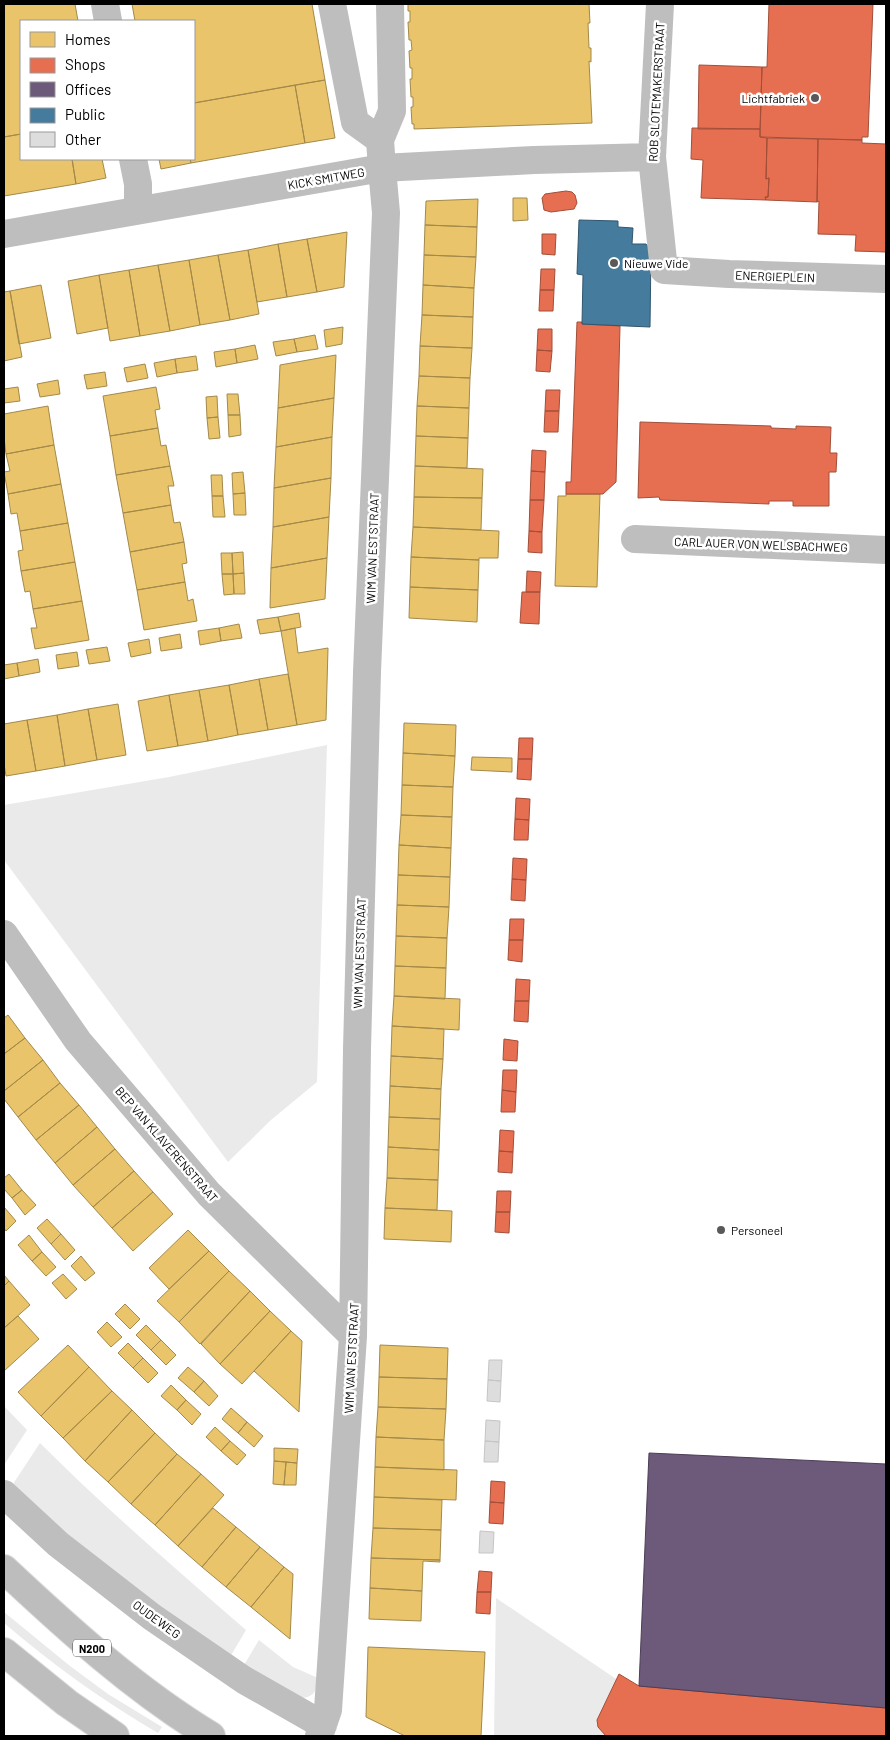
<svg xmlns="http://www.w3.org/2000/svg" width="890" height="1740" viewBox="0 0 890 1740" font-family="Barlow,sans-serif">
	<rect width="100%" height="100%" fill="#fff"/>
	<path fill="#eaeaea" d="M327 745 317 1082 271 1120 228 1162 4 860V805L169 777Z
		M4 1406 27 1430 4 1465Z
		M40 1443C106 1509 176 1569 246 1630L230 1657 138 1595 11 1487Z
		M496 1598 634 1691 610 1730 615 1736H494Z
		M4 1612 70 1666 108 1694 162 1727 158 1733C103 1701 52 1664 4 1623Z
		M259 1640 293 1667 318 1678C317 1691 314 1698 299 1698L244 1665Z"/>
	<path fill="#e9c46a" stroke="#a3894a" d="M4 4H75L78 21H21V134L4 137Z
		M132 4H312L325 80 194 103V21H135Z
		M408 4H589L590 23H588L589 48H591V62L589 61 592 123 414 129V124H412L411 107H413V97H411L410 79H412V68H410L409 51 412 50 411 40H409L408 22H410V11H408Z
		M325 80 335 138 305 143 295 85Z
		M295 85 305 143 191 163 190 159H194V103Z
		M21 134V159H72L76 184 4 196V137Z
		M72 159H102L106 178 76 184Z
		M159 159H190L191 163 161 169Z
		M513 198H527L528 220 513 221Z
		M478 199 477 227 425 225 426 201Z
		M425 225 477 227 476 257 424 255Z
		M347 232 344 287 317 292 307 239Z
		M307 239 317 292 287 297 278 244Z
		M278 244 287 297 257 302 248 250Z
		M248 250 259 314 230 320 218 255Z
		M218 255 230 320 200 325 189 260Z
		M424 255 476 257 474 288 423 285Z
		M189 260 200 325 170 331 158 265Z
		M158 265 170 331 140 336 129 270Z
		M129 270 140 336 110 341 99 275Z
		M99 275 108 328 77 334 68 281Z
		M41 285 51 338 19 344 10 291Z
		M423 285 474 288 473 317 422 315Z
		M10 291 22 357 4 361V292Z
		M422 315 473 317 472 348 420 346Z
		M343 327 342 344 326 347 324 330Z
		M315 335 318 349 297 352 294 339Z
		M294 339 297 352 276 356 273 342Z
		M255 345 258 359 237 363 235 349Z
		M420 346 472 348 470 378 419 376Z
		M235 349 237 363 216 367 214 352Z
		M336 355 334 398 278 408 280 365Z
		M196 356 198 370 177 373 175 359Z
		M175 359 177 373 157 377 154 363Z
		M145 364 148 378 127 382 124 368Z
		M105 372 107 386 87 389 84 375Z
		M419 376 470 378 469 408 417 406Z
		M58 380 60 394 40 397 37 384Z
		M18 387 20 401 4 403V389Z
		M156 387 160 409 155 410 158 428 110 436 103 396Z
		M227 394H238L240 415H228Z
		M217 396 218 417 207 418 206 397Z
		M334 398 332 437 276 447 278 408Z
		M48 406 54 445 6 454 4 438V414Z
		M417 406 469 408 468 438 416 436Z
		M228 415H240L241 435 229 437Z
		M218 417 220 438 209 439 207 418Z
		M158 428 161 446 166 445 170 466 116 475 110 436Z
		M416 436 468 438 467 468 415 466Z
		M332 437 331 478 274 488 276 447Z
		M54 445 61 484 8 494 4 472 10 471 6 454Z
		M170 466 174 486H168L171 505 123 513 116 475Z
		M415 466 483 469 482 498 414 497Z
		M243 472 245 493 233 494 232 473Z
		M211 475H222L223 496H212Z
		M331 478 329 517 273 527 274 488Z
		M61 484 68 523 20 531 17 513 11 514 8 494Z
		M245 493 246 515H234L233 494Z
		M566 494H600L597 587 555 586 558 496H566Z
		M212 496H223L225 517H213Z
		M414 497 482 498 481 530 413 527Z
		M171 505 174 523 180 522 184 542 130 552 123 513Z
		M329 517 327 558 271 568 273 527Z
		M68 523 75 562 21 571 18 551 23 550 20 531Z
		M413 527 499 531 498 558H479V560L411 557Z
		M184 542 187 563 182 564 185 582 137 590 130 552Z
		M243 552 244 573 233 574 232 553Z
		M221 553H232L233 574H222Z
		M411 557 479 560 478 590 410 587Z
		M327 558 325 599 270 608 271 568Z
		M75 562 82 601 33 609 30 591 25 592 21 571Z
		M244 573 245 594H234L233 574Z
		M222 574H233L234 594 224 595Z
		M185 582 188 601 193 599 197 621 144 630 137 590Z
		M410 587 478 590 477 622 409 618Z
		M82 601 89 640 35 649 31 628H37L33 609Z
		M299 613 301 627 281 631 278 617Z
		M278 617 281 631 260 634 257 620Z
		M239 624 242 638 221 641 219 628Z
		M219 628 221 641 200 645 198 631Z
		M295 628 298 653 328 648 326 720 297 725 281 631Z
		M180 634 182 648 161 651 159 638Z
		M149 639 151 653 131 657 128 643Z
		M107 647 110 661 89 664 86 650Z
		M77 652 79 666 58 669 56 655Z
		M38 659 40 672 19 676 17 663Z
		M17 663 19 676 4 679V665Z
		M288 674 297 725 268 730 259 679Z
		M259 679 268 730 238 735 229 685Z
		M229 685 238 735 208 741 199 690Z
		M199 690 208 741 178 746 169 695Z
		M169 695 178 746 147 751 138 701Z
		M118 704 126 755 97 760 88 709Z
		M88 709 97 760 65 766 57 715Z
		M57 715 65 766 36 771 27 720Z
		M27 720 36 771 6 776 4 764V724Z
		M404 723 456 725 455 756 403 753Z
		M403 753 455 756 453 787 402 785Z
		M472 757 512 758V772L471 770Z
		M402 785 453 787 452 817 401 815Z
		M401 815 452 817 451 848 399 845Z
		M399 845 451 848 450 877 398 875Z
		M398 875 450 877 449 907 397 905Z
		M397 905 449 907 447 938 396 936Z
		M396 936 447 938 446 968 395 966Z
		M395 966 446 968 445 999 394 996Z
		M394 996 460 999 459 1030 392 1026Z
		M8 1015 25 1038 4 1054V1018Z
		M392 1026 444 1029 443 1059 391 1056Z
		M25 1038 43 1060 4 1091V1054Z
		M391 1056 443 1059 441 1089 390 1086Z
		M43 1060 60 1083 18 1117 4 1099V1091Z
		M60 1083 79 1105 36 1140 18 1117Z
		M390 1086 441 1089 440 1119 389 1117Z
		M79 1105 97 1127 55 1163 36 1140Z
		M389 1117 440 1119 439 1150 388 1147Z
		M97 1127 115 1149 73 1185 55 1163Z
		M388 1147 439 1150 438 1180 387 1178Z
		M115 1149 134 1171 93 1207 73 1185Z
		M134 1171 153 1192 112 1228 93 1207Z
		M9 1174 22 1190 12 1198 4 1189V1178Z
		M387 1178 438 1180 437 1210 385 1208Z
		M22 1190 36 1205 25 1215 12 1198Z
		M153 1192 173 1214 133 1251 112 1228Z
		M4 1207 16 1221 6 1231 4 1228Z
		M385 1208 452 1211 451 1242 384 1239Z
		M47 1219 61 1234 51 1244 37 1228Z
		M188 1230 209 1251 169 1289 149 1268Z
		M61 1234 75 1250 65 1260 51 1244Z
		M29 1235 42 1252 32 1261 18 1245Z
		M209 1251 229 1271 179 1322 157 1301Z
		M42 1252 56 1267 46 1276 32 1261Z
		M81 1256 95 1273 85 1281 71 1266Z
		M229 1271 250 1291 200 1344 179 1322Z
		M63 1274 77 1289 66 1299 52 1283Z
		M4 1275 9 1281 4 1286Z
		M9 1281 30 1305 4 1328V1286Z
		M250 1291 270 1311 220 1364 201 1344Z
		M125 1304 140 1319 130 1329 115 1314Z
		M270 1311 291 1331 242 1384 220 1364Z
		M18 1316 39 1339 4 1371V1328Z
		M107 1322 122 1337 111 1347 97 1332Z
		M146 1325 161 1340 151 1350 136 1335Z
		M291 1331 302 1341 299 1412 254 1371Z
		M161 1340 176 1355 166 1365 151 1350Z
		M128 1343 143 1358 133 1368 118 1353Z
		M68 1345 89 1367 41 1416 18 1392Z
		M380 1345 448 1348 447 1379 379 1377Z
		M143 1358 158 1373 148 1383 133 1368Z
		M89 1367 112 1391 63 1438 41 1416Z
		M188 1367 204 1381 194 1392 178 1378Z
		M379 1377 447 1379 446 1409 378 1407Z
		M204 1381 218 1396 209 1406 194 1392Z
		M171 1385 186 1400 177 1410 161 1396Z
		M112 1391 132 1410 85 1461 63 1438Z
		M186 1400 201 1414 192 1425 177 1410Z
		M378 1407 446 1409 444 1440 376 1437Z
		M231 1408 247 1422 238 1433 222 1419Z
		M132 1410 155 1433 108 1482 85 1461Z
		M247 1422 263 1436 254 1447 238 1433Z
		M215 1427 230 1441 221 1451 206 1437Z
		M155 1433 177 1454 131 1504 108 1482Z
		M376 1437 444 1440V1470L375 1467Z
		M230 1441 246 1455 237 1465 221 1451Z
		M274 1448 298 1449 297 1463 274 1461Z
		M177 1454 201 1474 155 1525 131 1504Z
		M274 1461 286 1462 284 1485 273 1484Z
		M286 1462 297 1463 296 1485H284Z
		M375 1467 457 1470 456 1500 374 1497Z
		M201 1474 224 1495 178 1546 155 1525Z
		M374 1497 442 1500 441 1530 373 1528Z
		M213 1508 236 1527 202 1567 178 1546Z
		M236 1527 260 1547 226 1587 202 1567Z
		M373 1528 441 1530 440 1560 371 1558Z
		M260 1547 284 1567 251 1607 226 1587Z
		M371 1558 440 1560V1562L423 1561 422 1591 370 1588Z
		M284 1567 293 1574 290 1639 251 1607Z
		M370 1588 422 1591 421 1621 369 1619Z
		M368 1647 485 1652 481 1736H405L366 1717Z"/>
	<path fill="#e76f51" stroke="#a24e39" d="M769 4H873L868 137H862V140L760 137 762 67H767Z
		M699 65 762 67 760 129H698Z
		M692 128 760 129V137L767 138 766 179 769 178 768 197H765L766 200 701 198 703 160 691 159Z
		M767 138 818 139 817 202 766 200 765 197H768L769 178 766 179Z
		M818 139 862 140V143L886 144V252L855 251 856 235 818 234 819 201 817 202Z
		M566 191 572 192 575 195 577 203 574 209 551 212 544 210 542 198 545 194Z
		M542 234H556L555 255 542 254Z
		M541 269H555L554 290H540Z
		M540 290H554L553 311H539Z
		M577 322H582V324L620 326 616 482 603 494H566V482H571Z
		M538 329H552V351L537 350Z
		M537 350 552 351 550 372 536 371Z
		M546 390H560L559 411H545Z
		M545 411H559L558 432H544Z
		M640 422 771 426V428L796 429V426L831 427 830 453H837L836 472H829V506H793V501H769V504L660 500 659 497 638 498Z
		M532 450 546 451 545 472 531 471Z
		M531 471 545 472 544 500H530Z
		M530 500H544L542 532 529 531Z
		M529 531 542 532V553L528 552Z
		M527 571 541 572 540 592H526Z
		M522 592H540L539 624 520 623Z
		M519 738H533L532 759H518Z
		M518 759H532L531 780 517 779Z
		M516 798 530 799 529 820 515 819Z
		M515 819 529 820 528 840H514Z
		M513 858 527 859 526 880 512 879Z
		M512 879 526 880 525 901 511 900Z
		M510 919H524L523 940H509Z
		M509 940H523L522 962 508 960Z
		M516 979 530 980 529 1001H515Z
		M515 1001H529L528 1022 514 1021Z
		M504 1039 518 1041 517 1061 503 1060Z
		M503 1070H517L516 1092 502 1090Z
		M502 1090 516 1092 515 1112H501Z
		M500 1130 514 1131 513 1152 499 1151Z
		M499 1151 513 1152 512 1173 498 1172Z
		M497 1191H511L510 1212H496Z
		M496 1212H510L509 1233 495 1232Z
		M491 1481 505 1482 504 1503 490 1502Z
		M490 1502 504 1503 503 1524 489 1523Z
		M479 1571 492 1572 491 1592H477Z
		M477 1592H491L490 1614 476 1613Z
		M619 1674 639 1686 886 1708V1736H606L598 1727 597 1720Z"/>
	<path fill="#6d597a" stroke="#4c3e55" d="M649 1453 886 1464V1708L639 1686Z"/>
	<path fill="#457b9d" stroke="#30566e" d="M579 220 618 221V227L633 228 632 244H646L651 251 650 327 582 324 583 275 577 274Z"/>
	<path fill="#ddd" stroke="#c5c5c5" d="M489 1360H502L501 1381 488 1380Z
		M488 1380 501 1381 500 1402 487 1401Z
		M486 1420 500 1421 499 1442 485 1441Z
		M485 1441 499 1442 498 1462H484Z
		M480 1531 494 1532 493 1553H479Z"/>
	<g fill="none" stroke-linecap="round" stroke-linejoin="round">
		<defs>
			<path id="primary" d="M4 1569C68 1629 135 1690 211 1736
				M4 1652 67 1703 115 1736"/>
		</defs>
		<use href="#primary" stroke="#dbdbdb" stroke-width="30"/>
		<path stroke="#bebebe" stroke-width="28" d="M105 4 108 21
			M332 4 355 122 380 140 382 168
			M380 140 392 111 390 4
			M133 159 138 184V210"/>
		<path stroke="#bebebe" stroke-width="28" d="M660 4 652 157 664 270 729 274 886 279
			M4 234 382 168 534 160 652 157
			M635 539 886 550
			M4 934 78 1041 209 1194 353 1336
			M4 1494 58 1544 152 1617 244 1680 323 1725
			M319 1736 328 1710 353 1336 357 1049 367 672 386 213 382 168"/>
		<use href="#primary" stroke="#bdbdbd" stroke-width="28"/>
	</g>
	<g fill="#595959" stroke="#fff" stroke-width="2">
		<circle cx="815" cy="98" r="5"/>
		<circle cx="614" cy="263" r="5"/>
		<circle cx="721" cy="1230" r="5"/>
	</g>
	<g text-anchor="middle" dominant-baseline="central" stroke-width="5" stroke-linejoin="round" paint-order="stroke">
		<rect fill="#fff" stroke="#4c4c4c" stroke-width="1" x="73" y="1639.5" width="38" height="17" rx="4"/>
		<g font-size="11" font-weight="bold" fill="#000">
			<text x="92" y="1648">N200</text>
		</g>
		<g font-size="12" fill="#000" stroke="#fff">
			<text transform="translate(656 92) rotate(-87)">ROB SLOTEMAKERSTRAAT</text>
			<text transform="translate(326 178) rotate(-10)">KICK SMITWEG</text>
			<text transform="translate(775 276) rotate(2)">ENERGIEPLEIN</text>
			<text transform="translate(761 544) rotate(2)">CARL AUER VON WELSBACHWEG</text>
			<text transform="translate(372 548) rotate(-88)">WIM VAN ESTSTRAAT</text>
			<text transform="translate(359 953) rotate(-88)">WIM VAN ESTSTRAAT</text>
			<text transform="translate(167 1144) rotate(49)">BEP VAN KLAVERENSTRAAT</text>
			<text transform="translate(351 1358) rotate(-87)">WIM VAN ESTSTRAAT</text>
			<text transform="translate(157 1619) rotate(36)">OUDEWEG</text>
		</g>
		<g font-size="12" fill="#000" stroke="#fff" text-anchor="start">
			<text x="805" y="98" text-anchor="end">Lichtfabriek</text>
			<text x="624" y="263">Nieuwe Vide</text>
			<text x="731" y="1230">Personeel</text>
		</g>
	</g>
	<rect width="890" height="1740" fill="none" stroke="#000000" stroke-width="10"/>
	<rect x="20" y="20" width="175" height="140" fill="#ffffff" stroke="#999999"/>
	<rect x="30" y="32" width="25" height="15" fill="#e9c46a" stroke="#999999"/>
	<text x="65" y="45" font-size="15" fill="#000000">Homes</text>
	<rect x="30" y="58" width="25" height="15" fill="#e76f51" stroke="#999999"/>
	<text x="65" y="70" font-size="15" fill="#000000">Shops</text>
	<rect x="30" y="82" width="25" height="15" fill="#6d597a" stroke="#999999"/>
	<text x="65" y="95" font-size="15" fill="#000000">Offices</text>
	<rect x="30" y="108" width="25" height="15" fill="#457b9d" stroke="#999999"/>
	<text x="65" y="120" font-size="15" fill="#000000">Public</text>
	<rect x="30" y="132" width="25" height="15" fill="#dddddd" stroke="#999999"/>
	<text x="65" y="145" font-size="15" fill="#000000">Other</text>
</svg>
